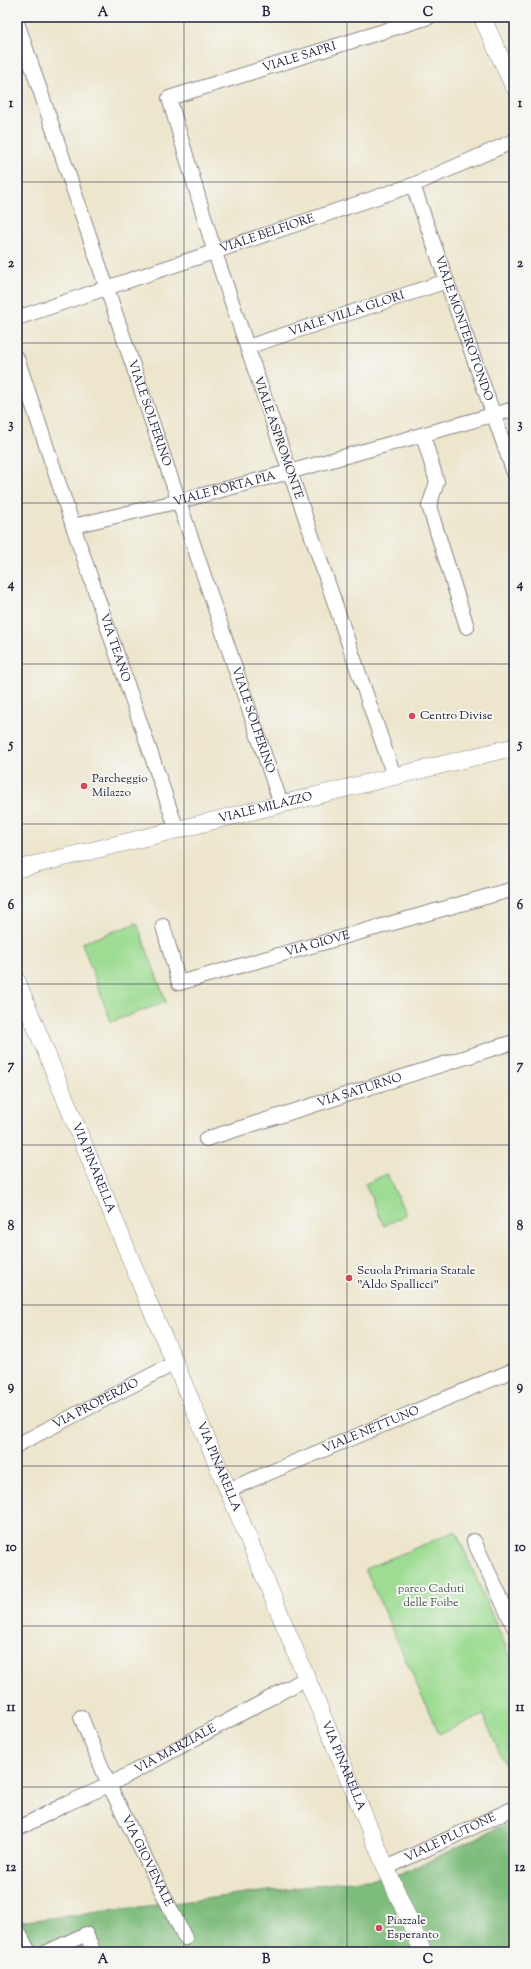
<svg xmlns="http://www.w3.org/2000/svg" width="531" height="1969" viewBox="0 0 531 1969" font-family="'Sorts Mill Goudy',serif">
	<rect width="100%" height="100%" fill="#f6f6f2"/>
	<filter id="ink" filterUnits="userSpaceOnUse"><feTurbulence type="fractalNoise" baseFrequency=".025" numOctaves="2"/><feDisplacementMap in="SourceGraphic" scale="8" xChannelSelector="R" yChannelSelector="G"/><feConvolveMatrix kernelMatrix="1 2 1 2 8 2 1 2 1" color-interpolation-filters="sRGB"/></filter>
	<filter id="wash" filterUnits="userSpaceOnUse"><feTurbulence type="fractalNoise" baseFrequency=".012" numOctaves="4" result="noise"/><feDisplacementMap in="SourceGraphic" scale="16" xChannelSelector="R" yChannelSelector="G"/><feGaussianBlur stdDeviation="0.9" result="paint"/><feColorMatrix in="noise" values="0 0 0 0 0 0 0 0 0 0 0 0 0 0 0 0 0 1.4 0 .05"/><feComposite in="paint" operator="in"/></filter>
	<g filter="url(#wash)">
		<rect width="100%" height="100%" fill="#ede6cd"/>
		<path fill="#9ddc92" stroke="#607f66" d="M137 923 166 1002 111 1022 82 943Z
			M387 1174 406 1215 384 1226 365 1184Z
			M456 1531 514 1666V1786L483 1715 439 1734 365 1569Z"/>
		<path fill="#7ebc7c" stroke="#506f5c" d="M514 1820V1952H17V1922L400 1875Z"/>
	</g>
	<g filter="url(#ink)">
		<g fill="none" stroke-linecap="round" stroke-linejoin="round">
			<defs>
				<g id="minor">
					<path id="s1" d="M17 22 281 804"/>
					<path id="s2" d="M413 185 514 473"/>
					<path id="s3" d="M17 318 413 185 514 141"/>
					<path id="s4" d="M247 347 447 281"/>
					<path id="s5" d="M17 358 73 526 177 830"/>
					<path d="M423 435 437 482 429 506 467 627"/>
					<path id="s6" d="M73 526 180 501 289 472 514 409"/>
					<path id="s7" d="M394 776 214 250 169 98 429 17"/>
					<path id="s8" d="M163 926 179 983 514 889"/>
					<path id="s9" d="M206 1139 514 1042"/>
					<path id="s10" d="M17 1445 175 1363"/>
					<path id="s11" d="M228 1490 514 1370"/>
					<path d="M474 1541 514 1627"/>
					<path id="s12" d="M81 1717 109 1785 307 1678"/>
					<path id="s13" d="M17 1829 66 1804 109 1785 185 1938"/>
					<path id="s14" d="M386 1868 514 1808"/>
					<path d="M17 1929 29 1952"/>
					<path d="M47 1952 86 1934 94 1952"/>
				</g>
				<g id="tertiary">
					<path d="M482 17 514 87"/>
					<path id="s15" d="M17 869 514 747"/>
					<path id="s16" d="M17 981 149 1304 175 1363 386 1868 423 1952"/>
				</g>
			</defs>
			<use href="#minor" stroke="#888484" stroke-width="16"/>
			<use href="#tertiary" stroke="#888484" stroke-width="18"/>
			<use href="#minor" stroke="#fff" stroke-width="14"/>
			<use href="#tertiary" stroke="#fff" stroke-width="17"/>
		</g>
	</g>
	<path fill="none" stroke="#22223b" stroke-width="1" stroke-opacity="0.55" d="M184 17V1952M347 17V1952M17 182H514M17 343H514M17 503H514M17 664H514M17 824H514M17 984H514M17 1145H514M17 1305H514M17 1466H514M17 1626H514M17 1787H514"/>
	<g fill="#d1495b" stroke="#f6f6f2" stroke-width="1.5">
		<circle cx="412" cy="716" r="4"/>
		<circle cx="84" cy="786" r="4"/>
		<circle cx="349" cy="1278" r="4"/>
		<circle cx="379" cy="1928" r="4"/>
	</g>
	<g text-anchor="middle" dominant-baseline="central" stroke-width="4" stroke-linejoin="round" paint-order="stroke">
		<g font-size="12" fill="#22223b" stroke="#f6f6f2">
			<text stroke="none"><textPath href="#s7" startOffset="851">VIALE SAPRI</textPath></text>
			<text stroke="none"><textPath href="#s3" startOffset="264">VIALE BELFIORE</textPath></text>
			<text stroke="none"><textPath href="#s4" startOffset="105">VIALE VILLA GLORI</textPath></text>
			<text stroke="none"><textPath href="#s2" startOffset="152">VIALE MONTEROTONDO</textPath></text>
			<text stroke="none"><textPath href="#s1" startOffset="413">VIALE SOLFERINO</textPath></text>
			<text transform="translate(278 438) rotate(71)">VIALE ASPROMONTE</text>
			<text stroke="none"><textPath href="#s6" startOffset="156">VIALE PORTA PIA</textPath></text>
			<text stroke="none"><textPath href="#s5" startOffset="306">VIA TEANO</textPath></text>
			<text stroke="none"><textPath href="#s1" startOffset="737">VIALE SOLFERINO</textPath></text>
			<text stroke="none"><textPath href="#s15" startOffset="256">VIALE MILAZZO</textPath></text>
			<text stroke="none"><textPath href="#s8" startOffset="203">VIA GIOVE</textPath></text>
			<text stroke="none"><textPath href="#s9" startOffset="161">VIA SATURNO</textPath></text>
			<text stroke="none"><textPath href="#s16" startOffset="202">VIA PINARELLA</textPath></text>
			<text stroke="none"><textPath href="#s10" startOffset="89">VIA PROPERZIO</textPath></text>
			<text stroke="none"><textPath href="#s11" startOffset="155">VIALE NETTUNO</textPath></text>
			<text stroke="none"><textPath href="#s16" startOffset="526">VIA PINARELLA</textPath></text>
			<text stroke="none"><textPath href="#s12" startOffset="149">VIA MARZIALE</textPath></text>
			<text stroke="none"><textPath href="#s16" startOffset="850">VIA PINARELLA</textPath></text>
			<text stroke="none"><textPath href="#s14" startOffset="71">VIALE PLUTONE</textPath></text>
			<text stroke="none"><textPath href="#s13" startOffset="187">VIA GIOVENALE</textPath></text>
		</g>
		<g font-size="12" fill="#22223b" stroke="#f6f6f2" text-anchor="start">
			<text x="420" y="716">Centro Divise</text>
			<text x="92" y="779">Parcheggio<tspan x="92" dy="14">Milazzo</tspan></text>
			<text x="357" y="1271">Scuola Primaria Statale<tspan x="357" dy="14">"Aldo Spallicci"</tspan></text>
			<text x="387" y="1921">Piazzale<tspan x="387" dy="14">Esperanto</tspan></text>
		</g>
		<g font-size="12" fill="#475a55" stroke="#f6f6f2">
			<text x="431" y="1589">parco Caduti<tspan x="431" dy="14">delle Foibe</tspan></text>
		</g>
	</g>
	<rect width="531" height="1969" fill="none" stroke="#f6f6f2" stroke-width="44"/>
	<rect x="22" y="22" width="487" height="1925" fill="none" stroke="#22223b" stroke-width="1.5"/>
	<g font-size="13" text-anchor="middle" font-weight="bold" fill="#22223b">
		<text x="103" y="16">A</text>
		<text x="266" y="16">B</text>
		<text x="428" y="16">C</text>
		<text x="11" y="107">1</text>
		<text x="520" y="107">1</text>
		<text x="11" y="267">2</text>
		<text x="520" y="267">2</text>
		<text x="11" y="428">3</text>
		<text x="520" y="428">3</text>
		<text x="11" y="588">4</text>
		<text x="520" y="588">4</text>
		<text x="11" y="748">5</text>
		<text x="520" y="748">5</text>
		<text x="11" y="909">6</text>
		<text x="520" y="909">6</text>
		<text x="11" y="1069">7</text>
		<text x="520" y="1069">7</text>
		<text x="11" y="1230">8</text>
		<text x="520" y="1230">8</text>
		<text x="11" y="1390">9</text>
		<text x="520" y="1390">9</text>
		<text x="11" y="1551">10</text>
		<text x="520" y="1551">10</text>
		<text x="11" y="1711">11</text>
		<text x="520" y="1711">11</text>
		<text x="11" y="1871">12</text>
		<text x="520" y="1871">12</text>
		<text x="103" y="1963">A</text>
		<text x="266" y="1963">B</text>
		<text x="428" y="1963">C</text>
	</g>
</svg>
